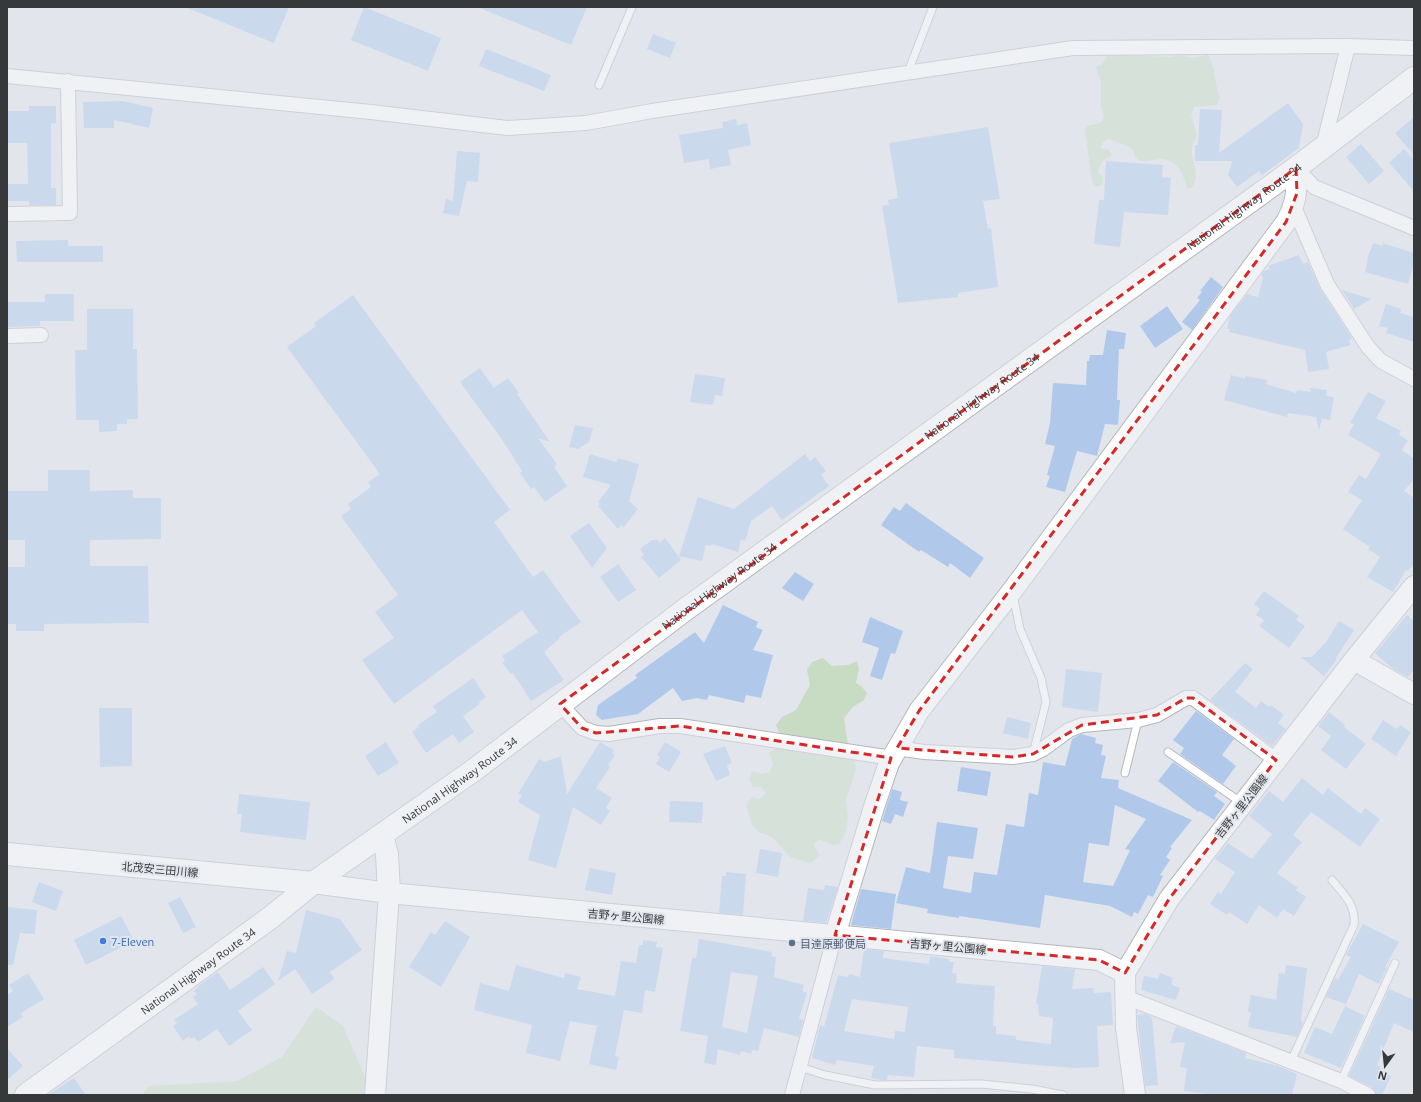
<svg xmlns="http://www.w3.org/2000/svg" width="1421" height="1102" viewBox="0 0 1421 1102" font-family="'Open Sans','Noto Sans JP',sans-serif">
	<rect width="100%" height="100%" fill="#e2e6ec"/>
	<path fill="#c7dcc2" d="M1120 55 1170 57 1180 55 1194 58 1208 55C1216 67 1214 83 1220 98L1217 105 1194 107 1191 115 1197 135C1183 158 1204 168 1192 188H1187C1184 175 1177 160 1162 159 1154 159 1144 164 1137 159 1134 156 1133 151 1132 148L1109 139 1103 142 1101 148 1109 150 1112 156C1103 159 1100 163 1098 172L1103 177 1102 185 1096 187 1092 182 1085 130 1087 126 1100 123 1104 118 1101 106V83L1096 67 1102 64 1108 56Z
		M823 658 832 666 848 665 857 661 859 669 856 683 861 686 867 693 864 700 853 707 844 718 848 745 855 761 856 770 846 800 848 817 846 832 839 844 832 845 820 840 813 844 820 856 810 863 790 857 772 837 759 832 752 825 746 806 752 797 760 799 766 793 761 787H753L749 779 752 771 762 774 770 772 773 763 769 753 779 746 780 735 776 725 782 717 796 710 810 685 807 670 812 662Z
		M316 1007 343 1026 366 1079 364 1095H142L148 1086 237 1081 282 1057Z"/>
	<path fill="#b0c9eb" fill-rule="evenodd" d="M185 7H289L274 43Z
		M364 7 441 38 428 71 351 40Z
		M477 7H587L571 45Z
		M653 34 676 43 670 58 647 49Z
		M486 49 551 75 544 91 479 66Z
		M123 101 153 108 149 128 114 120V128H84L83 102Z
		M1288 103 1303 124 1299 148 1262 175 1259 171 1237 187 1228 175 1232 161H1195V145H1198L1200 109 1222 110 1219 153Z
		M29 106H56V123L51 124V188H56V205H29V201H7V184H28L27 143H7V111H29Z
		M1414 117V155L1395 133Z
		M736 119 737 125 747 123 751 145 728 150 731 165 710 169 709 159 684 163 679 135 723 128 722 122Z
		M988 127 1000 199 983 201 988 229 991 228 998 287 958 293V297L898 303 882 206 889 205 888 200 898 198 889 143Z
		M1361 144 1384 171 1369 184 1346 157Z
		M1404 149 1414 160V191L1389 163Z
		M457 151 480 153 478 182 467 181 459 216 443 213 446 199 453 201Z
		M1106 161 1163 165 1162 177 1171 178 1168 215 1124 212 1120 247 1094 244 1099 200H1104Z
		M68 240V246H103V262H17L16 241Z
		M1373 243 1383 246V243L1414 253V262L1408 284 1365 272 1368 259H1367Z
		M1299 255 1303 264 1308 262 1319 287 1352 338 1349 340 1351 345 1326 352 1329 369 1308 372 1305 350 1229 332 1230 329H1227L1230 316 1247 294 1258 297 1263 278 1261 274 1264 271 1270 269 1268 266Z
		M1211 277 1223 287 1192 330 1182 322 1200 300 1197 298 1202 292 1200 291Z
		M1342 290 1371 299 1354 309Z
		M45 294H74V321H40V326L8 327V302H45Z
		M353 295 510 510 494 522 533 577 543 570 581 622 559 637 560 638 544 652 564 680 531 701 513 673 511 674 502 663 505 661 502 656 538 632 522 610 394 704 362 660 394 638 375 612 398 595 341 516 351 509 348 504 371 487 368 482 380 474 287 347 316 326 314 323Z
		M1386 304 1401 309 1400 313 1414 317V342L1386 333 1388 328 1379 326Z
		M1167 306 1183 329 1155 348 1140 326Z
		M87 309H133V349H137L138 419H127V424H117V431L99 432V420H76L75 350H87Z
		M1107 330 1126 333 1124 349H1119L1117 400H1120L1118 425 1105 424 1097 456 1077 451 1065 492 1046 487 1050 476 1047 475 1055 446 1045 444 1050 423 1053 383 1086 385 1087 361H1089L1090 355H1103Z
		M480 368 494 388 508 378 519 393 517 394 550 442 538 438 557 464 554 467 567 486 545 502 534 487 531 489 520 473 522 471 501 438 462 385 461 381Z
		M695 374 725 378 722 396 715 395 713 405 690 402Z
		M1231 375 1245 379V376L1267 380 1266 384 1296 393 1297 390 1311 392 1310 388 1327 390 1326 396 1334 397 1330 420 1322 418 1319 431 1316 417 1288 413 1287 417 1224 400Z
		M1368 392 1386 401 1376 418 1401 431 1399 435 1408 440 1402 450 1414 459V479L1404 491 1414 498V563L1408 571 1406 570 1393 592 1367 577 1380 557 1368 549 1370 547 1343 529 1362 500 1348 492 1359 475 1366 479 1381 454 1348 435 1354 424 1350 423Z
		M575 425 593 428 589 442 578 449 569 447Z
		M590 454 616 462 618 458 639 464 629 501 638 509 624 527 621 525 618 529 598 506 600 504 598 502 611 485 583 477Z
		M805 454 810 461 815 457 826 471 821 475 829 486 782 520 772 506 751 521 745 541 741 539 738 552 712 544 711 546 706 545 702 561 679 556 698 497 734 509Z
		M48 470H90V491L133 490V498H161V539L90 540V566H148L149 623 44 624V631H16V624H7V567H25V540H7V491H48Z
		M906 503 984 558 970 578 950 563 948 567 921 550 919 552 881 525 894 507 900 511Z
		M589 523 607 548 592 568 570 536Z
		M665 538 681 560 659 578 641 557 644 555 640 549 652 540H658L660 542Z
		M618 564 636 590 618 602 600 577Z
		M795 572 814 584 803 601 782 588Z
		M1264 591 1299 616 1296 620 1305 626 1289 648 1259 626 1264 620 1256 615 1260 609 1254 604Z
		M723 605 758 622 756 627 763 630 753 650 773 655 761 698 746 695 744 703 709 695 707 700 697 698 682 701 673 688 638 714 602 720 596 715 598 705 637 678 635 675 695 632 704 643Z
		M1407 615 1414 621V670L1408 677 1392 668 1375 653Z
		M870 617 903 631 895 654 891 653 882 680 870 676 879 648 862 642Z
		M1339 621 1354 630 1336 658 1337 659 1324 676 1301 657H1312L1326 642Z
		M1245 663 1253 669 1235 692 1256 708 1261 701 1269 707 1271 705 1284 715 1278 723 1286 729 1272 746 1210 700Z
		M1066 669 1102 673 1098 712 1062 707Z
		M473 678 486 697 479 702 480 704 463 716 474 732 459 743 453 734 426 753 412 732 419 727 418 725 437 712 433 706Z
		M99 708H132V766L100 767Z
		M1196 711 1234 739 1222 755 1236 766 1223 784 1180 754 1184 748 1173 740Z
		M1329 712 1345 725 1344 727 1366 744 1346 769 1321 750 1331 736 1318 726Z
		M1007 717 1031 723 1028 739 1003 733Z
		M1383 720 1397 729 1400 725 1411 732 1396 756 1371 739Z
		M1081 734 1096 738 1095 743 1103 745 1101 755 1106 756 1101 778 1119 780 1118 788 1192 820 1170 847 1172 848 1166 857 1170 860 1160 875 1163 876 1153 897 1148 895 1138 914 1134 912 1132 917 1110 906 1045 895 1040 928 959 916V918L927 913 928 909 896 903 906 867 930 873 937 822 978 828 973 859 948 856 943 888 971 893 974 872 997 875 1006 824 1024 827 1029 793 1038 795 1043 762 1065 766 1072 739ZM1115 805 1146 819 1125 849 1130 850 1113 886 1083 882 1089 843 1109 846Z
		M386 742 399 763 378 776 365 756Z
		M600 742 614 750 612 753 615 755 608 765 610 767 596 788 612 798 606 808 610 811 601 825 573 807 556 868 528 860 540 815 518 802 522 795 518 794 539 759 544 762 561 756 567 794Z
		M665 742 681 752 669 772 656 764 660 757 657 755Z
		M725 746 732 763 727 765 730 775 716 781 703 754Z
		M1173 762 1217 792 1214 796 1225 804 1214 820 1200 811 1198 812 1158 781Z
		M961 767 991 772 987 796 957 791Z
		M1302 778 1323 795 1328 788 1361 814 1365 808 1380 819 1360 847 1311 812 1293 835 1302 842 1277 873 1298 888 1296 890 1306 897 1294 916 1283 909 1277 918 1259 905 1247 924 1229 912 1227 915 1210 904 1218 892 1221 894 1235 872 1215 859 1228 843 1252 859 1272 834 1249 816 1269 791 1283 802Z
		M892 789 902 792 900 800 908 802 903 817 895 814 891 824 882 821Z
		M239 794 310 802 306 840 240 832 242 814H237Z
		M670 801 703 802 702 823 669 822Z
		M760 849 782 853 778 877 756 873Z
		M590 868 616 873 612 895 585 890Z
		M726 872 746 874 743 915 719 913 722 876H726Z
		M39 882 63 891 56 911 32 902Z
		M825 885 838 887 826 923 803 921 808 888 824 890Z
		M861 889 896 894 891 929 851 925Z
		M180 897 196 927 183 933 168 903Z
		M7 907 37 910 35 934 20 933 13 965H7Z
		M306 910 340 919 362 950 330 972 334 979 312 994 295 969 278 981 287 951 296 953Z
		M121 916 134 941 86 965 74 940Z
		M445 921 470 937 441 987 409 967 431 932 435 935Z
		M1363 924 1399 942 1385 967 1387 968 1379 984 1359 974 1346 1004 1326 997 1335 978 1338 980 1351 957 1346 955Z
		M699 939 772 952 771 956 776 957 774 977 804 985 802 991 807 993 799 1019 803 1020 799 1037 764 1028 758 1051 752 1050 751 1054 741 1051 740 1055 718 1049 716 1065 704 1063 708 1036 680 1031 692 958H696ZM731 972 758 976 747 1033 722 1027Z
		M643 940 657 942 656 947 663 948 655 992 645 990 642 1013 624 1010 615 1056 619 1057 616 1070 589 1064 597 1026 570 1021 560 1061 526 1053 532 1025 474 1010 480 983 509 991 516 965 564 978 565 973 581 977 577 989 615 996 621 961 636 963 639 945H643Z
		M864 949 884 951 883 958 929 964 930 956 949 959V962H954L952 973 957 974 956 983 995 986 993 1026H996V1034L1016 1036V1040L1051 1044 1053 1018 1039 1016 1038 1004H1036L1042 966 1075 969 1072 989 1093 988 1094 993 1111 992 1113 1025 1097 1026 1099 1067 1074 1068 954 1058V1050L917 1046 914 1077 888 1075 887 1080H882L871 1078 874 1066 837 1060 835 1065 812 1058 820 1025 824 1027 838 975 848 977 849 974 860 977ZM852 999 908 1007 905 1032 895 1031 894 1039 844 1031Z
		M1286 965 1307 968 1301 1020 1303 1023 1297 1037 1248 1027 1251 1012H1248L1251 995 1276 1000 1279 973 1285 974Z
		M263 967 275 984 238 1011 252 1030 229 1046 217 1029 198 1042 194 1037 191 1039 189 1036 183 1041 173 1026 177 1023 174 1020 198 1004 193 997 197 994 194 991 201 984 218 972 230 990Z
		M28 973 44 999 21 1013 23 1017 7 1027V992L8 994 13 991 9 985Z
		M1160 973 1173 978 1171 984 1180 988 1176 1000 1141 990 1144 976 1158 979Z
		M1389 989 1414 1000V1032L1394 1023 1377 1065 1381 1067 1379 1071 1391 1076 1382 1095H1376L1372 1087 1349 1076Z
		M1345 1006 1365 1016 1341 1068 1304 1053 1315 1027 1332 1034Z
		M1145 1014 1152 1017 1158 1085 1145 1086 1137 1015Z
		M1176 1026 1246 1053 1245 1058 1278 1066 1297 1074 1292 1095H1219L1184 1091 1187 1068 1180 1067 1185 1042 1170 1043Z
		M7 1048 23 1066 7 1080Z
		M74 1078 86 1095H48Z"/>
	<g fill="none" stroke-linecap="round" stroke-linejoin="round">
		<defs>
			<path id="lane" d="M908 72 933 7
				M599 85 632 7
				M1013 595 1020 629 1041 678 1046 702 1033 754
				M1168 752 1242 803
				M1125 773 1138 720
				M1291 1061 1354 925C1356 904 1344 895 1332 880
				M800 1067 825 1075 875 1085 981 1084 1032 1089 1063 1095
				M1341 1081 1395 963"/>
			<path id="street" d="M7 76 371 112 507 128 586 123 652 111 1073 48 1348 46 1414 48
				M1323 147 1348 46
				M1296 168 1314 187 1414 228
				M1294 207 1327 284 1368 347 1381 361 1414 379
				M7 214 70 213 68 81
				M7 336 41 335
				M560 704 582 728 596 733 609 734 660 726H680L892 758
				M897 748 924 752 1013 757 1033 754 1043 749 1069 730 1082 725 1138 720 1157 715 1186 698H1193L1276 760
				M1125 997 1341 1081 1368 1095
				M792 1095 835 935"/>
			<path id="secondary" d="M1354 660 1414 694
				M313 883 389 893 1099 960 1125 973
				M835 935 874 807 889 763 919 711 1012 591 1286 222C1297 202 1297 191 1296 168
				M1125 973 1169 899 1354 660 1414 586
				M1125 973 1126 1028 1135 1095
				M375 1095 389 893"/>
			<path id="primary" d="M7 854 313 883"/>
			<g id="highway">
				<path d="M382 835 387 854 389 893"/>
				<path id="s1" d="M26 1095 270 918 313 883 474 770 686 609 1296 168 1414 78"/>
			</g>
		</defs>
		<use href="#lane" stroke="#b3b7bc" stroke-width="9"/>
		<use href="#street" stroke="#b3b7bc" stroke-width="16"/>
		<use href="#secondary" stroke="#b3b7bc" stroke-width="22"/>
		<use href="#primary" stroke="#b3b7bc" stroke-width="24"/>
		<use href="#highway" stroke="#b3b7bc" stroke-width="24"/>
		<use href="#lane" stroke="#fff" stroke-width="7"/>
		<use href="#street" stroke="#fff" stroke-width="14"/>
		<use href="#secondary" stroke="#fff" stroke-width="20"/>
		<use href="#primary" stroke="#fff" stroke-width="22"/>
		<use href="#highway" stroke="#fff" stroke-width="22"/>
	</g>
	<path d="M0 0H1421V1102H0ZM1296 168 1297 193 1286 222 919 711 897 748 1013 757 1033 754 1082 725 1157 715 1186 698H1193L1276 760 1169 899 1125 973 1099 960 835 935 891 758 680 726 596 733 582 728 560 704Z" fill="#e2e6ec" fill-opacity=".55" fill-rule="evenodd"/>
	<path fill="none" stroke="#d62828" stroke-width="3" stroke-dasharray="8 5" stroke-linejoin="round" d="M1296 168 1297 193 1286 222 919 711 897 748 1013 757 1033 754 1082 725 1157 715 1186 698H1193L1276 760 1169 899 1125 973 1099 960 835 935 891 758 680 726 596 733 582 728 560 704Z"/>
	<circle fill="#3f7fe0" stroke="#e2e6ec" stroke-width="1.5" cx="103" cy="941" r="4"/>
	<circle fill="#5c6f8a" stroke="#e2e6ec" stroke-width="1.5" cx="792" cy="943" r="4"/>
	<g text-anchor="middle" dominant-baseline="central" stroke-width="4" stroke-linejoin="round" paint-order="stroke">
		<g font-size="11" fill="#37383a" stroke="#e2e6ec">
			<text stroke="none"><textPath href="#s1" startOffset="1508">National Highway Route 34</textPath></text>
			<text stroke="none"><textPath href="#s1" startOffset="1184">National Highway Route 34</textPath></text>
			<text stroke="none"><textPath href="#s1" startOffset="860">National Highway Route 34</textPath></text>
			<text stroke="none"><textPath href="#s1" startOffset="536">National Highway Route 34</textPath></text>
			<text transform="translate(1241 806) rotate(-52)">吉野ヶ里公園線</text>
			<text transform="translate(160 869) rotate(5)">北茂安三田川線</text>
			<text transform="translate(626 916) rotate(5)">吉野ヶ里公園線</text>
			<text transform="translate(948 946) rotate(5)">吉野ヶ里公園線</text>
			<text stroke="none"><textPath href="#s1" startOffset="212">National Highway Route 34</textPath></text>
		</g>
		<g font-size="11" fill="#366cbe" stroke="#e2e6ec" text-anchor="start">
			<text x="111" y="941">7-Eleven</text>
		</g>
		<g font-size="11" fill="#4e5e75" stroke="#e2e6ec" text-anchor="start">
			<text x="800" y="943">目達原郵便局</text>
		</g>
	</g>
	<rect width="1421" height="1102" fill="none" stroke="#37383a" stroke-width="16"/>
	<g transform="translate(1385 1066) rotate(195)" stroke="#e2e6ec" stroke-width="3" paint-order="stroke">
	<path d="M0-3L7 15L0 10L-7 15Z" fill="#37383a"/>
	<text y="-6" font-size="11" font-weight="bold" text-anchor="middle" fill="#37383a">N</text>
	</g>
</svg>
